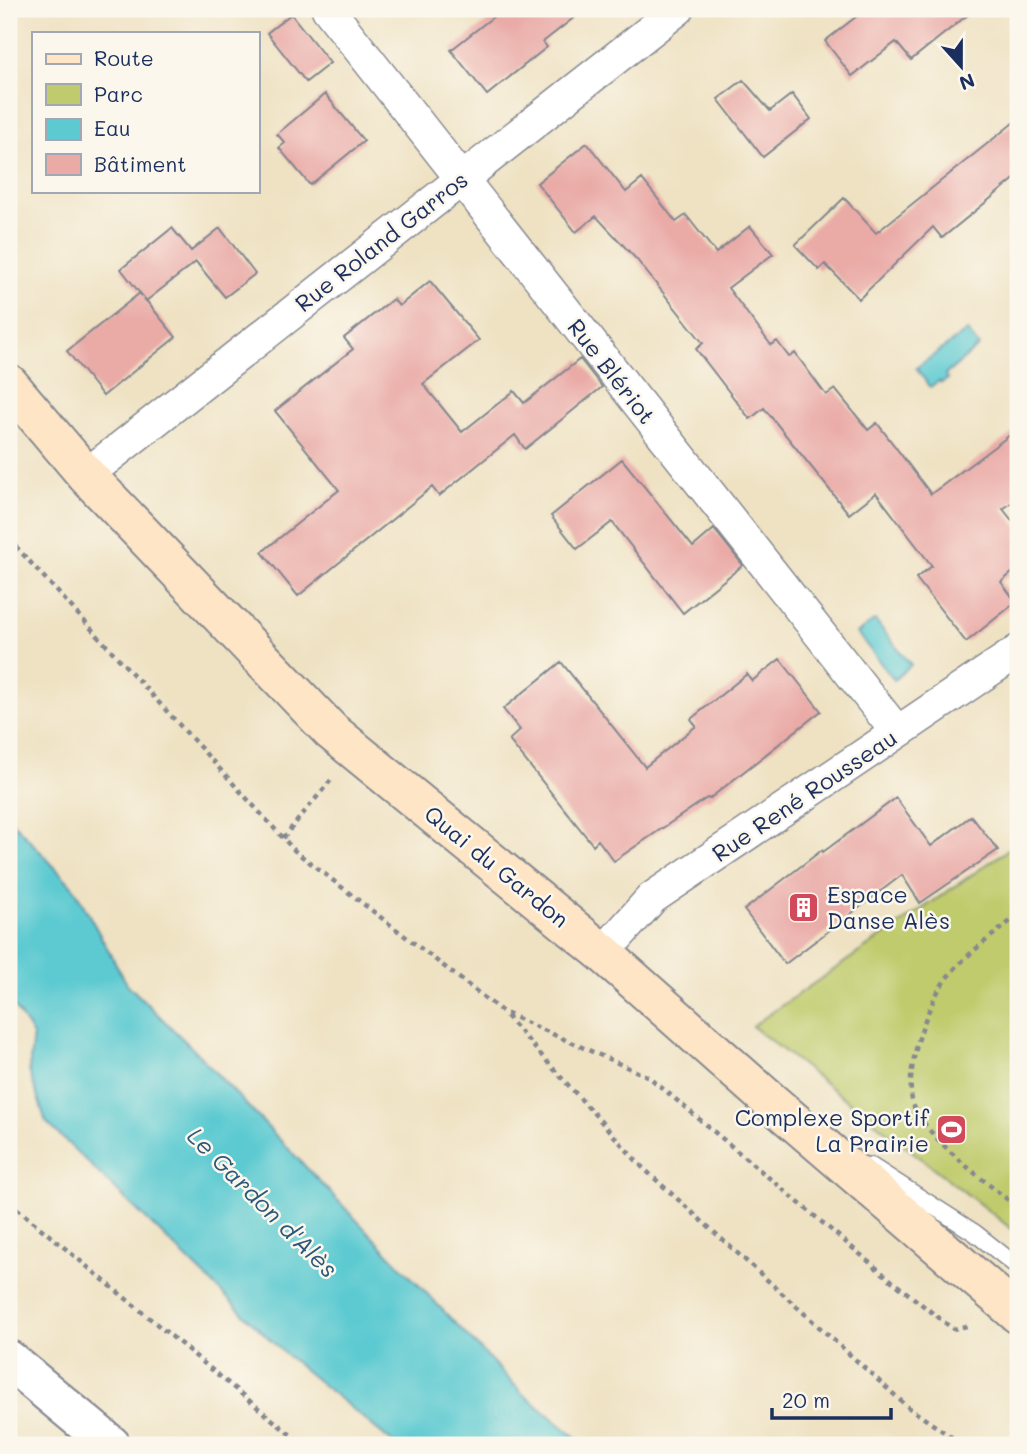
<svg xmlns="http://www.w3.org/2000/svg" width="1027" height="1454" viewBox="0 0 1027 1454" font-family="Mali,sans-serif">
	<rect width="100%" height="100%" fill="#fbf7ec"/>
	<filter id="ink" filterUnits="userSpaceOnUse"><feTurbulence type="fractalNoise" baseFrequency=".0143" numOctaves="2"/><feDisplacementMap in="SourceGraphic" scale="14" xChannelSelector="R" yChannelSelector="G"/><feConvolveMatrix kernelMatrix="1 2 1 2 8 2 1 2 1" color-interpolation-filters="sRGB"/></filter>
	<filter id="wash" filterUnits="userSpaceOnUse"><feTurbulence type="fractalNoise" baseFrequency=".00686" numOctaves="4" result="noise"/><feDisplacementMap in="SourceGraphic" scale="28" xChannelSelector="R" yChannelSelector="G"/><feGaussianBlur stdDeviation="1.57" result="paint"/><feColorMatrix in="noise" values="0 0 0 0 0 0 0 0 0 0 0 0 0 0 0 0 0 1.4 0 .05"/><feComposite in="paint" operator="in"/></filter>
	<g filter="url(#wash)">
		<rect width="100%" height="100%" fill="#efe2c3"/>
		<path fill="#bfcb6c" stroke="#6d7d65" stroke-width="2" d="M1018 843V1234L752 1026Z"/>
		<path fill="#5dcad1" stroke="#3c7c98" stroke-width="2" d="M967 331 979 346 945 375 948 379 941 383 939 381 930 387 916 368Z
			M875 620 911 665 894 680 857 633Z
			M9 818 74 888 127 984 192 1048 523 1394 585 1445H396L285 1354 46 1122 29 1071 33 1035 9 999Z"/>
		<g id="blocks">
			<path fill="#eaaba7" d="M503 9H585L543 42 547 47 487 95 451 50Z
				M866 9H975L911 60 896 42 852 76 825 41Z
				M291 14 330 63 306 82 267 33Z
				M743 80 770 111 792 94 811 119 763 157 718 99Z
				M325 94 364 141 310 185 279 148 285 143 277 134Z
				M1018 119V176L942 238 933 227 859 299 825 264 819 270 795 245 844 198 876 233Z
				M587 143 626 192 642 179 676 222 686 215 716 253 750 226 773 254 728 288 771 345 777 341 789 357 795 353 826 395 835 389 868 430 877 423 931 494 1018 429V498L1003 509 1018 528V568L1001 582 1016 602 966 642 916 578 932 566 876 493 849 514 764 408 750 419 696 349 703 343 637 260 596 216 576 232 537 183Z
				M172 228 191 251 220 228 255 274 225 297 196 262 146 301 121 269Z
				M430 281 479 340 423 384 462 432 514 391 524 403 580 359 602 387 525 449 515 435 439 496 432 487 298 596 262 552 339 490 275 411 353 349 344 338 393 299 399 306Z
				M140 293 176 337 103 396 67 351Z
				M622 459 693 547 714 529 743 565 683 613 612 522 577 549 551 516Z
				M780 659 821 711 709 799 707 798 614 861 598 840 593 845 509 740 520 730 503 709 561 662 645 767 696 726 691 719 747 674 752 681Z
				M896 798 931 846 971 816 998 850 920 903 902 875 785 964 744 910 822 850 823 852Z"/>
		</g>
	</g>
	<g filter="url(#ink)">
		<use href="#blocks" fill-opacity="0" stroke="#858890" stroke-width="2"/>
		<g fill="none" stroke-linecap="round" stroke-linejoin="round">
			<defs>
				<path id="service" d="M871 1166 975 1233 1018 1267"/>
				<path id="minor" d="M328 9 897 732
					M86 475 678 9
					M603 953 652 898 1018 651"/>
				<path id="tertiary" d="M9 1360 111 1445"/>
				<path id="secondary" d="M9 384 86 475 331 731 603 953 769 1100 1018 1314"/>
			</defs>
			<use href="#service" stroke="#858890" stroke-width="19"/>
			<use href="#minor" stroke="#858890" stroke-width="35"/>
			<use href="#tertiary" stroke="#858890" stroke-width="42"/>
			<use href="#secondary" stroke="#858890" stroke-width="42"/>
			<path stroke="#858890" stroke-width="4.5" stroke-dasharray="5 5" stroke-linecap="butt" d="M9 539 295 851 503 1012 649 1077 892 1281 953 1329 971 1325
				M283 838 331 780
				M1018 915C995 934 969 952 950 974 928 998 900 1079 915 1109 933 1144 988 1183 1018 1208
				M506 1016 642 1167 909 1408 963 1445
				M9 1202 303 1445"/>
			<use href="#service" stroke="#fff" stroke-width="16"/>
			<use href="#minor" stroke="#fff" stroke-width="32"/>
			<use href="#tertiary" stroke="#fff" stroke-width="38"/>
			<use href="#secondary" stroke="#fde5c5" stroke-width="38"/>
		</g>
	</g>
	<defs>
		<symbol id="building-square" viewBox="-11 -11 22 22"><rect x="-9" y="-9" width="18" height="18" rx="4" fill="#d1495b" stroke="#fbf7ec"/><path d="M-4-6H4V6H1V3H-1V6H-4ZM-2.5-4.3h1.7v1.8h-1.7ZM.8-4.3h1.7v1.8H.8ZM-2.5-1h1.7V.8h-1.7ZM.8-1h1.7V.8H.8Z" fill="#fff"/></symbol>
		<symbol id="stadium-square" viewBox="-11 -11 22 22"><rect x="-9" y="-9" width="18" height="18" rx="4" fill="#d1495b" stroke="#fbf7ec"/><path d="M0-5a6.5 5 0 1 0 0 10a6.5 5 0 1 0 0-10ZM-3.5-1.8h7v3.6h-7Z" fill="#fff"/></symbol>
	</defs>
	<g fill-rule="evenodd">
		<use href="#building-square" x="786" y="890" width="35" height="35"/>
		<use href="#stadium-square" x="934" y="1112" width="35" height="35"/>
	</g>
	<g text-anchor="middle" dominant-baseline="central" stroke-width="5" stroke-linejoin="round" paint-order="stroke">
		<g font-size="23" fill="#1b2f5e" stroke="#fbf7ec">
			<text transform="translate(381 241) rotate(-38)">Rue Roland Garros</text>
			<text transform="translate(612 371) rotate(52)">Rue Blériot</text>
			<text transform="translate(804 795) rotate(-34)">Rue René Rousseau</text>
			<text transform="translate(497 866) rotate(39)">Quai du Gardon</text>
		</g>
		<g font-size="23" fill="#1b2f5e" stroke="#fbf7ec" text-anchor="start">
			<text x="827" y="894">Espace<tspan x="827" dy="26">Danse Alès</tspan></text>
			<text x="929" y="1117" text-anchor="end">Complexe Sportif<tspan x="929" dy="26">La Prairie</tspan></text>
		</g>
		<g font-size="24" font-style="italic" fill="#2c567b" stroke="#fbf7ec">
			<text transform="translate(263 1202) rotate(45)">Le Gardon d'Alès</text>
		</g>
	</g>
	<rect width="1027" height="1454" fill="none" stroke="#fbf7ec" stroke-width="35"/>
	<rect x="32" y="32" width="228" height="161" fill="#fbf7ec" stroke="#a1a7b3" stroke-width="2"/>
	<rect x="46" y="54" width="35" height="10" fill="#fde5c5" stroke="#a1a7b3" stroke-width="2"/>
	<text x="94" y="66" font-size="21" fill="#1b2f5e">Route</text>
	<rect x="46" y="84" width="35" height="21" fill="#bfcb6c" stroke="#a1a7b3" stroke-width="2"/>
	<text x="94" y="102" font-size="21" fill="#1b2f5e">Parc</text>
	<rect x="46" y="119" width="35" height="21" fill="#5dcad1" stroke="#a1a7b3" stroke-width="2"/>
	<text x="94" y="136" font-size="21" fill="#1b2f5e">Eau</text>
	<rect x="46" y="154" width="35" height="21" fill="#eaaba7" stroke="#a1a7b3" stroke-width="2"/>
	<text x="94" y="172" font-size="21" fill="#1b2f5e">Bâtiment</text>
	<g transform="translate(961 66) rotate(159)" stroke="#fbf7ec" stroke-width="5" paint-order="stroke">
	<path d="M0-5L12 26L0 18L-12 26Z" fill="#1b2f5e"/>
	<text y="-10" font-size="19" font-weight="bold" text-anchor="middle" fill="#1b2f5e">N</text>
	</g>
	<path d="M772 1408v10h119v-10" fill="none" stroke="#1b2f5e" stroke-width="3.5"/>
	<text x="782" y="1408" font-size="21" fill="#1b2f5e" stroke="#fbf7ec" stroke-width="5" paint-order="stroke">20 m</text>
</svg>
